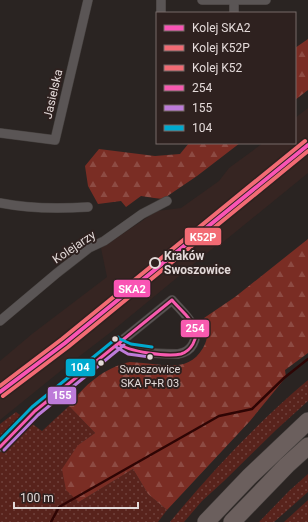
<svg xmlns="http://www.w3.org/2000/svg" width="308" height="522" viewBox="0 0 308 522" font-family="Roboto,sans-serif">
	<defs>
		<pattern id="grass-dots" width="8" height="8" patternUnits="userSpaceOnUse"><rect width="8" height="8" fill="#58231c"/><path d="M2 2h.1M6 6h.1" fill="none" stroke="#70423c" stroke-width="1.8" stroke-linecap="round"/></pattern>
		<pattern id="forest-firs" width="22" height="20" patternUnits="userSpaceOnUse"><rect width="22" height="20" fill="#7a2d24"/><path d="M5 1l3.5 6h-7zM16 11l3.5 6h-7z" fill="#8d4b43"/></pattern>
	</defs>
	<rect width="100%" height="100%" fill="#2a2422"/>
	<path fill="#362522" d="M308 108V173L222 243 218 244 111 332 68 365 0 420V361L32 334 107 277 101 248 157 211 181 208 219 181 229 168 263 143H295V118Z"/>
	<path fill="url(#grass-dots)" d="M308 380V401L276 430 224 481 202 501 184 522H170C211 472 258 422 308 380Z
		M69 406 95 433 78 445 79 502 133 469 148 494 167 510 158 522H0V424L16 412 42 431Z
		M308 474V492L274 522H259L289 491Z
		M308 500V522H284Z"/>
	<path fill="url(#forest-firs)" d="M308 39V90L295 100V48Z
		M189 143H240L197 176 163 199 154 198 141 196 126 207 121 201 98 204 88 186 85 166 99 149 155 156 180 154Z
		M308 239V353L285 370 286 377 250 421 167 510 148 494 133 469 79 502 66 490 62 469 78 445 95 433 69 406C83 386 105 367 130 362 134 362 139 363 143 363 166 365 189 372 203 348 209 337 208 330 204 318L235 297Z"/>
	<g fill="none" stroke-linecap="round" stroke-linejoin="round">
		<path stroke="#2e0504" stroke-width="2.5" d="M51 522 59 507 219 416 252 409 284 378 308 359"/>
		<defs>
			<path id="minor" d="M202 0H266
				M161 13V0
				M234 13V0
				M0 133 55 140 88 0
				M0 203C30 209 57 209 88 207
				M0 321 57 273 89 248 104 241 142 214 167 201
				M0 447 22 423 35 411 156 313 172 300C182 312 202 327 193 344 190 350 184 353 178 354 162 354 130 354 118 343"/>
			<path id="motorway" d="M206 522 250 476 308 421
				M232 522 287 465 308 446"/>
		</defs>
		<use href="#minor" stroke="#443f3d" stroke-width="10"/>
		<use href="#motorway" stroke="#443f3d" stroke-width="18"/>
		<use href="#minor" stroke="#5a5555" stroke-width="9"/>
		<use href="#motorway" stroke="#6b5f5d" stroke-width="17"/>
		<defs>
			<path id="bus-1" d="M118 343C128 352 168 357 181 354 191 351 198 339 195 329 192 318 179 309 172 300
				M0 447 35 411 172 300"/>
			<path id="bus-2" d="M116 347 128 354 150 357
				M4 450 38 415 124 345"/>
			<path id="bus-3" d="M120 339 131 344 152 347
				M0 440 32 407 118 337"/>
		</defs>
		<use href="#bus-1" stroke="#2e211f" stroke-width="6"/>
		<use href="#bus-2" stroke="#2e211f" stroke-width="6"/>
		<use href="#bus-3" stroke="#2e211f" stroke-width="6"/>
		<use href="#bus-1" stroke="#f75aaf" stroke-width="3"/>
		<use href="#bus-2" stroke="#bd7bd9" stroke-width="3"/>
		<use href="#bus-3" stroke="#00a9ce" stroke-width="3"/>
		<defs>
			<path id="rail-1" d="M0 392 65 343 308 145"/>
			<path id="rail-2" d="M3 396 68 347 308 151"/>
			<path id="rail-3" d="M0 386 62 339 305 141"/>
		</defs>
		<use href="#rail-1" stroke="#2e211f" stroke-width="7"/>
		<use href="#rail-2" stroke="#2e211f" stroke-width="7"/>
		<use href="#rail-3" stroke="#2e211f" stroke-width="7"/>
		<use href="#rail-1" stroke="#f954b4" stroke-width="4"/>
		<use href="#rail-2" stroke="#f26b74" stroke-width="4"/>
		<use href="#rail-3" stroke="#f26b74" stroke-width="4"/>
	</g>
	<circle fill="#2e211f" stroke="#e3dad9" stroke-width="2" cx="155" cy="263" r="5"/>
	<g fill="#e3dad9" stroke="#2e211f" stroke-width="1.5">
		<circle cx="115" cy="339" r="3.5"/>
		<circle cx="150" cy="357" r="3.5"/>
		<circle cx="101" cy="363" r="3.5"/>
	</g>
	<g text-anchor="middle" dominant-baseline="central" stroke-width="4" stroke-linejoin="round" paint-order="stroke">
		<g font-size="11" fill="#e3dad9" stroke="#2e211f">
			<text x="150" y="369">Swoszowice<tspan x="150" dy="14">SKA P+R 03</tspan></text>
		</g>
		<g font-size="12" fill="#e3dad9" stroke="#2e211f">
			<text transform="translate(53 94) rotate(-77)">Jasielska</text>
			<text transform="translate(74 247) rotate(-34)">Kolejarzy</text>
		</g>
		<g font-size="12" font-weight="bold" fill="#e3dad9" stroke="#2e211f" text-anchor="start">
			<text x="164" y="256">Kraków<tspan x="164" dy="14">Swoszowice</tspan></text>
		</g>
	</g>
	<g stroke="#2e211f" stroke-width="1.5">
		<rect x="184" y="227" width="38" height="19" rx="4" fill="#f26b74"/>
		<rect x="113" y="279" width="38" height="19" rx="4" fill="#f954b4"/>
		<rect x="180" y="319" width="30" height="19" rx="4" fill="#f75aaf"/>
		<rect x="65" y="358" width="31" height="19" rx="4" fill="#00a9ce"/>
		<rect x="47" y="386" width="30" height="19" rx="4" fill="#bd7bd9"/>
	</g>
	<g font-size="11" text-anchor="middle" font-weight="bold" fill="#fff">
		<text x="203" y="241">K52P</text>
		<text x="132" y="293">SKA2</text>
		<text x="195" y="332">254</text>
		<text x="80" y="371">104</text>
		<text x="62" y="399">155</text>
	</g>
	<rect x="156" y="12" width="140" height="132" fill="#2e211f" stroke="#766b69"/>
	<rect x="164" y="25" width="20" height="6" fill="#f954b4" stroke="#766b69"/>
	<text x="192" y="32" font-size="12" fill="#e3dad9">Kolej SKA2</text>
	<rect x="164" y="45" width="20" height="6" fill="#f26b74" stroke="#766b69"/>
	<text x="192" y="52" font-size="12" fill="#e3dad9">Kolej K52P</text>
	<rect x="164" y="65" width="20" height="6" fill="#f26b74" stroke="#766b69"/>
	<text x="192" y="72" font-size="12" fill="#e3dad9">Kolej K52</text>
	<rect x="164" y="85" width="20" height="6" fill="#f75aaf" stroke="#766b69"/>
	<text x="192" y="92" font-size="12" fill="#e3dad9">254</text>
	<rect x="164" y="105" width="20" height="6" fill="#bd7bd9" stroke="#766b69"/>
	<text x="192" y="112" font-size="12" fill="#e3dad9">155</text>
	<rect x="164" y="125" width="20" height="6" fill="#00a9ce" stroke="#766b69"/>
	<text x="192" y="132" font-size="12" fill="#e3dad9">104</text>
	<path d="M14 502v6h124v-6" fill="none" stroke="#e3dad9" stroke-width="2"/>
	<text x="20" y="502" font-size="12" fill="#e3dad9" stroke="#2e211f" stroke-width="3" paint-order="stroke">100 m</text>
</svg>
